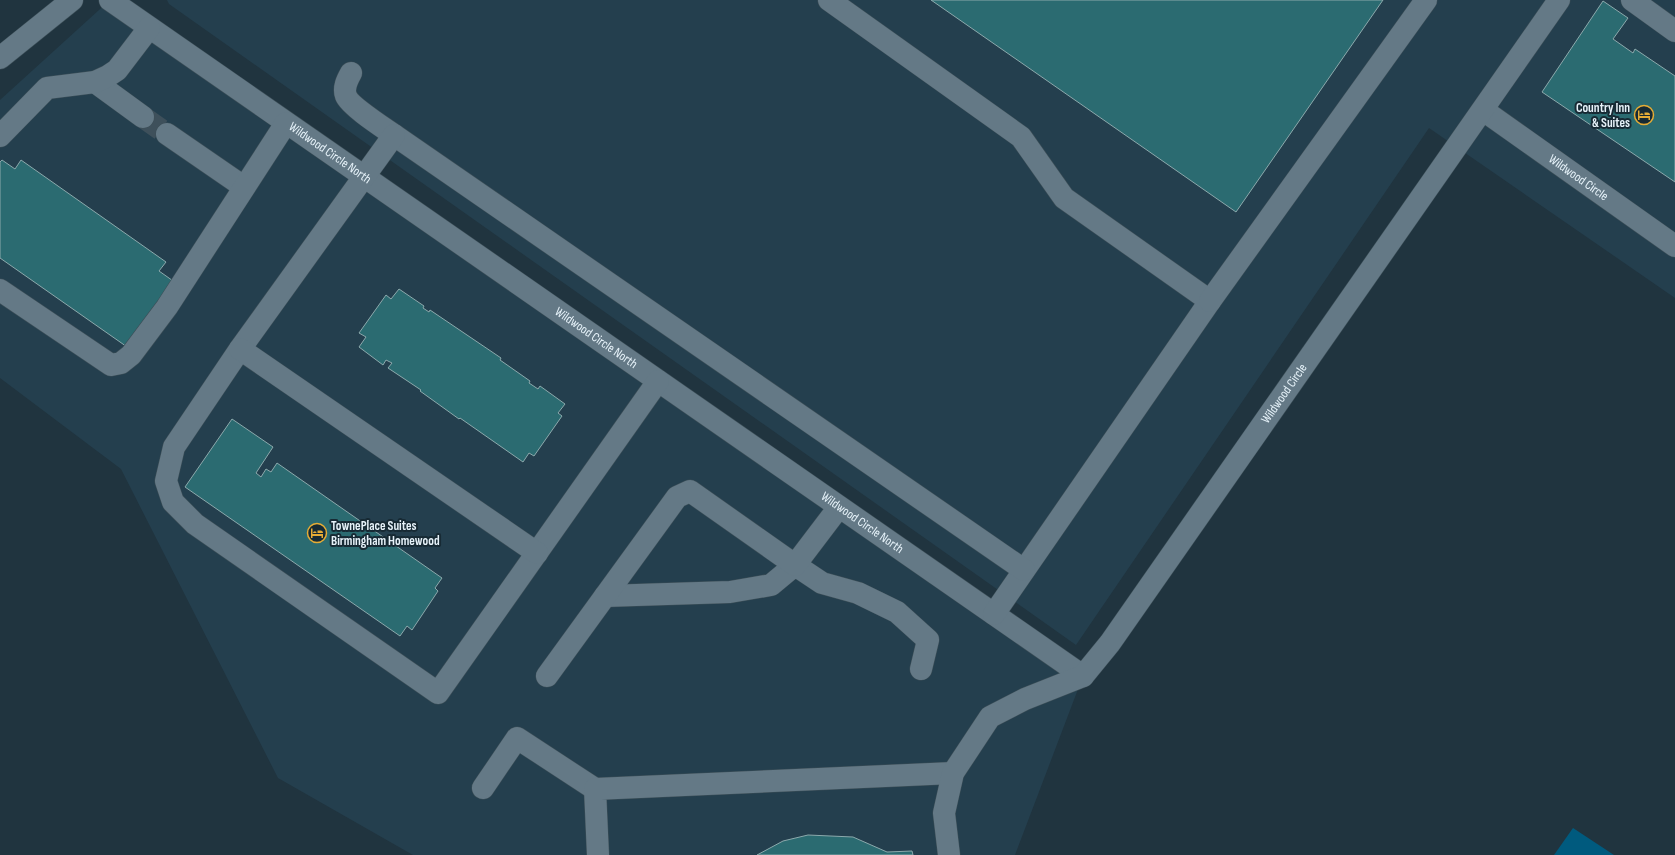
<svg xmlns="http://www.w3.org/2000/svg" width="1675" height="855" viewBox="0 0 1675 855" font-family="'Sofia Sans Condensed',sans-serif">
	<rect width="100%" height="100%" fill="#20343f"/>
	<path fill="#243f4e" d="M110 0 1083 676 1015 855H413L278 778 121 469 0 378V100Z
		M167 0H1675V298L1429 128 1076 645 169 4Z"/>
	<path fill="#005a7e" d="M1573 828 1614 855H1554Z"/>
	<path fill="#2b6b71" stroke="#8ca9ac" d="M931 0H1383L1236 212Z
		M1603 1 1628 18 1613 39 1633 53 1635 49 1675 76V182L1542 92Z
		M2 160 15 169 21 160 166 262 159 271 176 283 130 349 0 258V162Z
		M399 289 424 306 423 308 429 312 430 310 501 358 500 360 530 381 529 383 538 389 540 386 565 404 558 413 562 416 534 456 529 453 523 462 460 418 459 419 420 391 421 390 388 368 392 363 386 360 383 365 359 347 366 337 359 333 386 295 391 299Z
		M232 419 273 447 256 473 261 477 266 469 271 472 277 463 442 578 435 588 438 591 412 630 407 626 400 636 185 487Z
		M808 835 853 837 887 852 912 851 913 855H757L783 841Z"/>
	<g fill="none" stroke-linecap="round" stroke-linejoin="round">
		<path stroke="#3e505b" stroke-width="22" stroke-dasharray="22 11" stroke-linecap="butt" d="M143 117 167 134"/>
		<defs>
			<g id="minor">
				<path id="s1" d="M110 0 1083 676"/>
				<path d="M829 0 1021 137 1064 198 1210 301 994 614"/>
				<path d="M1632 0 1675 31"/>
				<path d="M0 58 72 0"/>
				<path d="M351 73C347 80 343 88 346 96 350 106 384 128 394 135L1024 570"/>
				<path d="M95 82 143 117"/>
				<path id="s2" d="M1483 110 1675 246"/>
				<path d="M167 134 244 187"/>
				<path d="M394 135 240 349 174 447 166 481 173 502 195 524 438 693 658 381"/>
				<path d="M0 136 47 88 95 82 108 76 117 70 149 28"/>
				<path d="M0 290 111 365 121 363 131 355 167 307 286 123"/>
				<path d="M1210 301 1426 0"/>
				<path d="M240 349 537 553"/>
				<path d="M605 596 730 592 771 585 795 565 822 583 858 593 897 612 928 640 921 669"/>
				<path d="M547 676 677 497 690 491 795 565 839 507"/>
				<path d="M483 788 517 738 595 789"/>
				<path d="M598 855 595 789 953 773"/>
				<path id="s3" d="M949 855 944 813 953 773 990 717 1025 699 1083 676 1110 643 1559 0"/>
			</g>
		</defs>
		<use href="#minor" stroke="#3d4f58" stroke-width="23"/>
		<use href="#minor" stroke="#647986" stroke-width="22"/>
	</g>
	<defs>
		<symbol id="hotel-ring" viewBox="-11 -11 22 22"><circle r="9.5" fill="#172a34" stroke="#e6ac36" stroke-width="1.5"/><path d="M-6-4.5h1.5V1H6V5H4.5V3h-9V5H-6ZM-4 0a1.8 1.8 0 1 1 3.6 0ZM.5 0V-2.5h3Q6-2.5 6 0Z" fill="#e6ac36"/></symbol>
	</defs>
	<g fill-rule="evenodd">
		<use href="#hotel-ring" x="1633" y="104" width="22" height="22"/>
		<use href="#hotel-ring" x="306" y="522" width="22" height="22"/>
	</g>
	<g text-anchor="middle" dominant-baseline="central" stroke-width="4" stroke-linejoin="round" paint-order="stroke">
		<g font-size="13" font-weight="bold" fill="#e6f2f9" stroke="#172a34" text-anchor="end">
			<text x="1630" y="108">Country Inn<tspan x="1630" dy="15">&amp; Suites</tspan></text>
			<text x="331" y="526" text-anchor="start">TownePlace Suites<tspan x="331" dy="15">Birmingham Homewood</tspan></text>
		</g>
		<g font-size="13" fill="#e6f2f9" stroke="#172a34">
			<text stroke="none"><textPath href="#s1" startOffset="268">Wildwood Circle North</textPath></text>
			<text stroke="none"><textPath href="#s2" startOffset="117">Wildwood Circle</textPath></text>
			<text stroke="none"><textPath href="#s1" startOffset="592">Wildwood Circle North</textPath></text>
			<text stroke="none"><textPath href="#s3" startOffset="599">Wildwood Circle</textPath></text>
			<text stroke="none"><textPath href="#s1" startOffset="916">Wildwood Circle North</textPath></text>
		</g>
	</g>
</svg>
